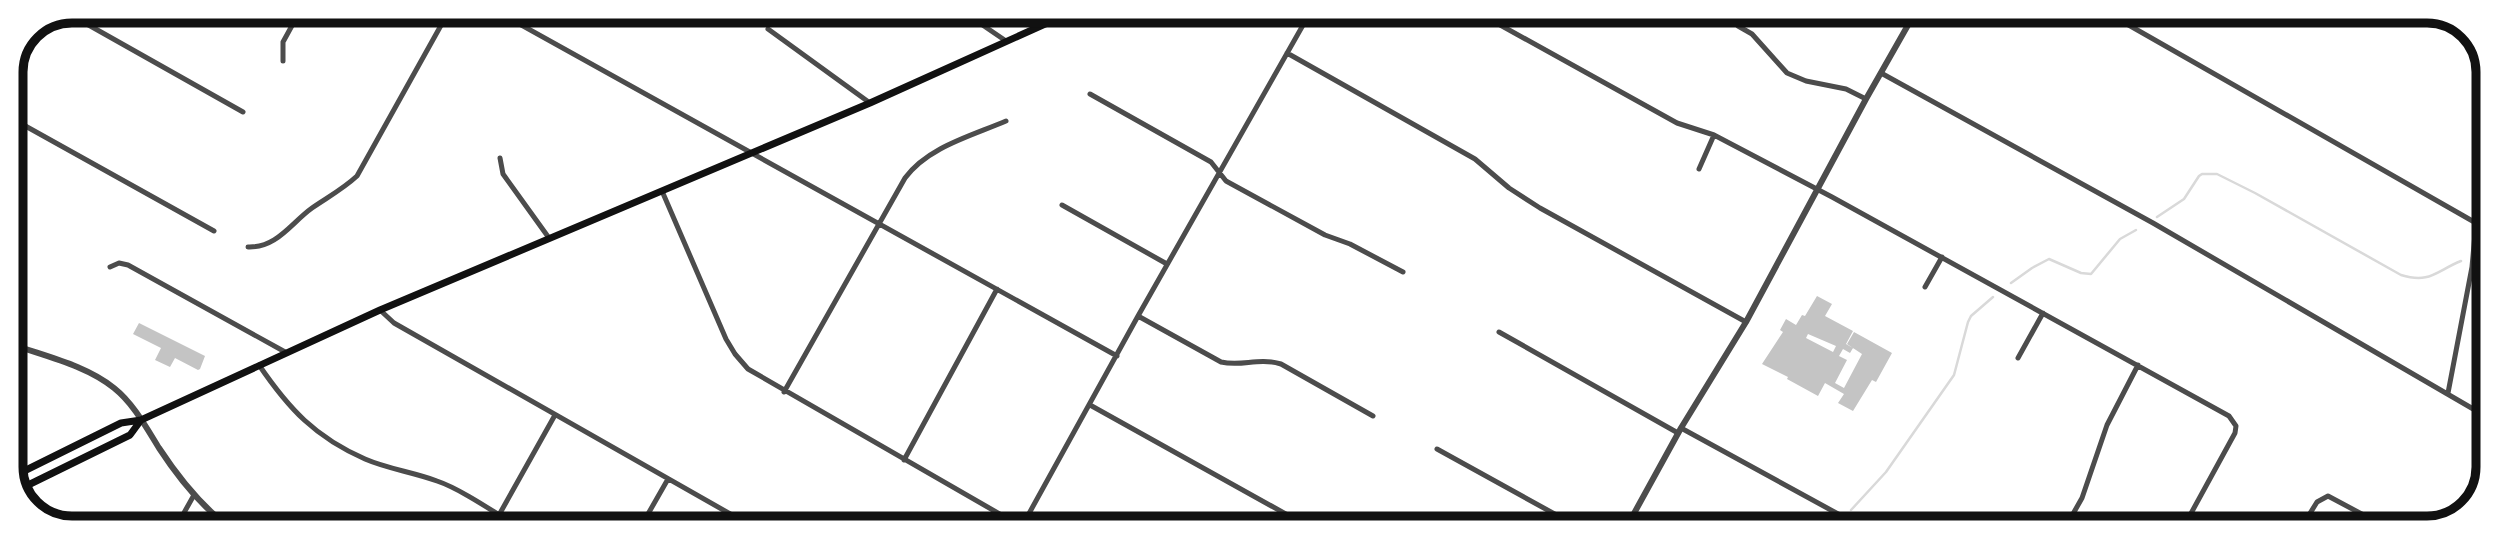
<svg xmlns="http://www.w3.org/2000/svg" width="2499" height="539" viewBox="0 0 2499 539" font-family="'Varela Round',sans-serif">
	<rect width="100%" height="100%" fill="#fff"/>
	<g fill="none" stroke-linecap="round" stroke-linejoin="round">
		<path stroke="#d9d9d9" stroke-width="2.5" d="M2157 217 2184 199 2199 176 2202 174H2217L2255 193 2401 275C2430 284 2436 271 2461 261
			M2483 256 2488 255
			M2011 283 2032 268 2049 259 2081 273 2091 274 2120 239 2136 230
			M1851 510 1886 472 1954 375 1968 322 1971 316 1993 297
			M1829 528 1833 527"/>
	</g>
	<path fill="#c4c4c4" fill-rule="evenodd" d="M1817 296 1832 304 1825 316 1853 331 1846 344 1853 348 1850 353 1843 349 1839 356 1847 360 1835 383 1844 388 1862 354 1847 344 1854 332 1892 353 1876 382 1872 380 1853 411 1838 403 1844 394 1825 383 1818 396 1787 379 1788 377 1762 364 1783 332 1780 330 1786 319 1796 325 1802 315 1805 316ZM1808 334 1836 346 1833 352 1806 338Z
		M139 323 205 356 200 369 198 370 175 358 170 367 155 360 161 348 133 334Z"/>
	<g fill="none" stroke-linecap="round" stroke-linejoin="round">
		<path stroke="#4c4c4c" stroke-width="5" d="M90 11 85 23 243 112
			M496 11 1117 356
			M962 11 1006 41
			M1475 11 1677 123 1714 135 1832 197 2229 416 2236 426 2235 433 2183 528
			M2104 11 2476 223
			M2424 12 2478 42
			M1738 26 1752 34 1787 73 1806 81 1846 89 1866 99
			M768 29 870 103
			M1287 53 1475 159 1509 188 1540 208 1746 322
			M283 61V42L300 11
			M1881 73 2153 223 2487 417
			M1090 94 1211 162 1226 181 1325 235 1350 244 1403 272
			M11 118 214 231
			M500 158 503 174 549 238
			M1699 169 1714 135
			M662 191 726 339 735 354 748 369 1024 528
			M1062 205 1167 264
			M248 247C277 248 291 223 312 208 328 197 343 189 357 176L449 11
			M110 267 119 263 128 265 287 353
			M1925 287 1942 257
			M380 310 394 323 755 528
			M1138 316 1221 362C1243 367 1257 357 1281 364L1373 416
			M1499 332 1678 433
			M2018 358 2043 313
			M259 365C289 409 315 437 365 459 388 469 413 472 437 481 461 489 497 514 520 528
			M784 392 905 178C928 147 971 136 1006 121
			M2448 393 2472 267 2476 223 2488 214
			M1090 405 1311 528
			M1681 428 1840 515 1861 528
			M1437 449 1580 528
			M904 460 997 289
			M499 515 555 415
			M176 527 194 495
			M640 528 668 479
			M1021 528 1138 316 1311 11
			M2065 528 2082 498 2107 425 2138 365
			M2301 528 2317 502 2328 496 2388 528"/>
		<path stroke="#4c4c4c" stroke-width="6" d="M11 344C44 356 86 365 114 388 133 403 146 427 159 448 178 477 201 506 229 527
			M1626 528 1681 428 1746 322 1866 99 1916 11"/>
		<path stroke="#111" stroke-width="7" d="M12 477 121 423 141 420 380 310 870 103 1074 11
			M18 490 130 435 141 420"/>
	</g>
	<path d="M0 0H2499V539H0ZM72 23H2427A49 49 0 0 1 2476 72V467A49 49 0 0 1 2427 516H72A49 49 0 0 1 23 467V72A49 49 0 0 1 72 23Z" fill="#fff" fill-rule="evenodd"/>
	<path fill="none" stroke="#111" stroke-width="9" d="M72 23H2427A49 49 0 0 1 2476 72V467A49 49 0 0 1 2427 516H72A49 49 0 0 1 23 467V72A49 49 0 0 1 72 23Z"/>
</svg>
